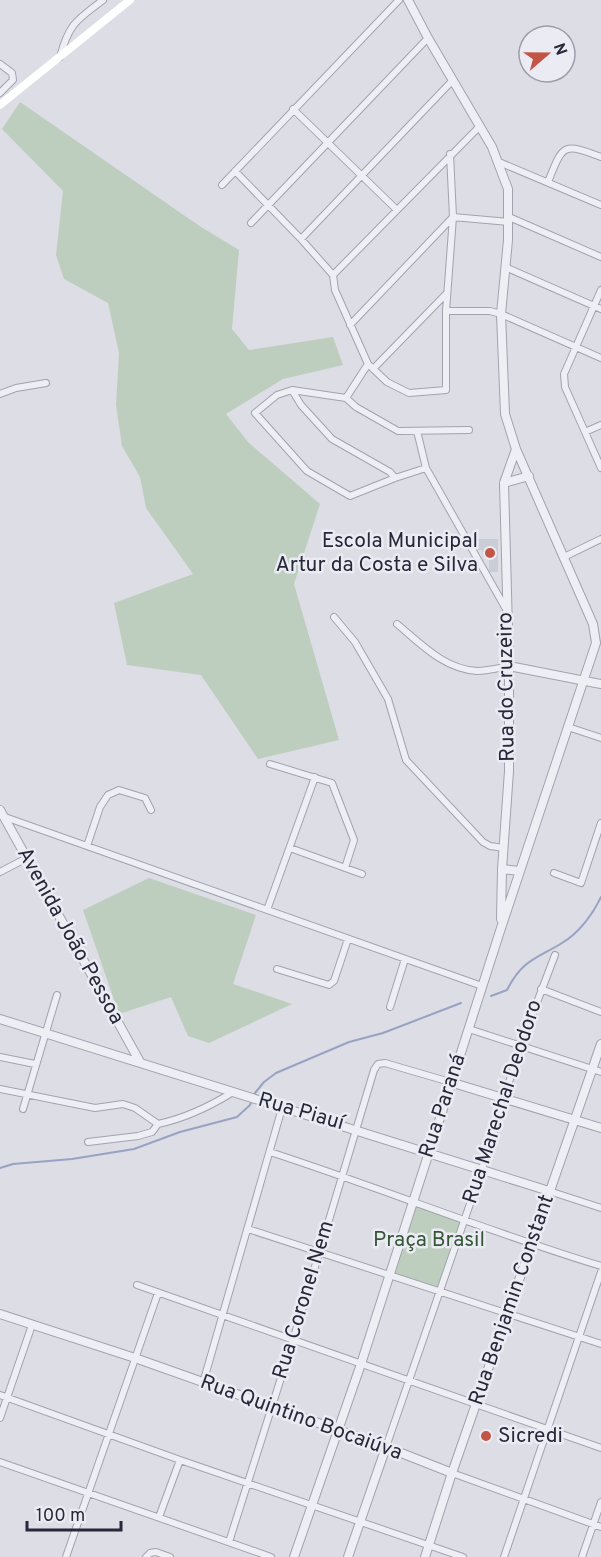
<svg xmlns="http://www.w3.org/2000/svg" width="601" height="1557" viewBox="0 0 601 1557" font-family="Overpass,sans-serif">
	<rect width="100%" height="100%" fill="#dcdde5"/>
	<path fill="#caccd6" d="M476 539H498V572H489V558L483 557 482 550H477Z"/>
	<path fill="#becebe" d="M20 102 201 227 239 250 232 329 249 350 333 337 343 365 283 379 226 414 248 442 320 504 294 584 339 740 258 759 201 675 127 665 114 603 193 574 146 508 140 477 122 446 116 405 119 353 108 303 64 279 56 255 63 191 2 129Z
		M149 878 256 915 233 984 292 1004 209 1043 188 1036 171 997 119 1014 83 910Z
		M413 1205 462 1221 439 1288 392 1274Z"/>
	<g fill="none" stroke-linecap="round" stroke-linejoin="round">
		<path stroke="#99a2c3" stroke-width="2" d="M491 996 507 990C522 960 536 959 562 943 579 933 593 914 601 897
			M0 1168 13 1164 72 1159 134 1149 180 1132 237 1117 250 1105 255 1093 264 1082 276 1073 349 1042 383 1033 461 1003"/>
		<defs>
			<path id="minor" d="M60 57C69 23 77 20 103 0
				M0 64 12 73 13 80 0 93
				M293 109 396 209
				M499 162 601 205
				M235 171 301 239 333 275 335 290 368 364 387 382 409 393 446 390V311L453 217 450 154
				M548 182C563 145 562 142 601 157
				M222 185 399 0
				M509 217 601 257
				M251 223 428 38
				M301 239 452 81
				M505 267 601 309
				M333 275 479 127
				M601 290 564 374 565 387 601 468
				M446 311H490L501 314 601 358
				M350 325 453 217 509 222
				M373 369 446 294
				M292 390 301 405 332 439 390 472 395 478
				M0 394 16 388 46 383
				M346 398 368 364
				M417 431 426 468 506 609
				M585 432 601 425
				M426 468 395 478 350 496 307 471 255 413 277 395 292 390 346 398 356 407 398 431 469 430
				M564 557 601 539
				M334 617 355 642 388 699 406 760 483 842 490 846 504 848
				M397 624C421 644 444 669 477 671 487 671 499 668 509 666
				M568 727 601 738
				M270 764 332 783 354 840 345 868
				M5 817 482 986
				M87 846 100 807 108 795 119 790 145 798 151 810
				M290 848 362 874
				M0 872 27 858
				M554 873 581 883 601 823
				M267 910 315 777
				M277 969 329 985 334 981 348 939
				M541 989 601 1012
				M390 1007 405 959
				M469 1029 601 1072
				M0 1057 35 1064
				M0 1089 95 1108 123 1104 135 1108 158 1124C186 1118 209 1107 233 1092
				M23 1109 57 995
				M88 1142 138 1136 152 1132 158 1124
				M270 1152C381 1188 489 1232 601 1266
				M549 1191 601 1208
				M248 1229 601 1344
				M137 1285 601 1448
				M203 1383 282 1108
				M0 1395 180 1460 463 1557
				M0 1418 32 1325
				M386 1447 482 1169 520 1047 555 955
				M0 1462 271 1557
				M452 1473 601 1527
				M159 1517 180 1460
				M229 1542 293 1340 374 1070 378 1064 385 1063 450 1082
				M66 1557 158 1293
				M146 1557 150 1553 156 1552 170 1557
				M504 1557 601 1272
				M582 1557 601 1502"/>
			<path id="tertiary" d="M504 483 529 476
				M509 666 601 684
				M0 810 140 1062
				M502 869 520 871
				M501 919 502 869 509 771V666L504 483 516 449
				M0 1019C183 1077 366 1133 549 1191
				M450 1082 601 1128
				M0 1314 135 1358 386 1447 452 1473
				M294 1557 361 1364 501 928 596 643 593 624 516 449 505 414 501 314 508 240V189L492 147 428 38 408 0
				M348 1557 386 1447
				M425 1557 452 1473 601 1044"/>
		</defs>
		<use href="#minor" stroke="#a2a3ae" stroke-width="8"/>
		<use href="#tertiary" stroke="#a2a3ae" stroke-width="10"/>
		<use href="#minor" stroke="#eeeff4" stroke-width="6"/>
		<use href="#tertiary" stroke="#eeeff4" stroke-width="8"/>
		<path stroke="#fff" stroke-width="8" d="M0 105 130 0"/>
	</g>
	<g fill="#c35547" stroke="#ebecf3" stroke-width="2">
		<circle cx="490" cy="553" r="6"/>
		<circle cx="486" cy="1436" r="6"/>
	</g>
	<g text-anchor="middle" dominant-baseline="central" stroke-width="5" stroke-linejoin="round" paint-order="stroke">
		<g font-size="21" fill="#27293a" stroke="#ebecf3" text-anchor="end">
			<text x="478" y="541">Escola Municipal<tspan x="478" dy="24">Artur da Costa e Silva</tspan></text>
			<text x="498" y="1436" text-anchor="start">Sicredi</text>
		</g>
		<g font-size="21" fill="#27293a" stroke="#ebecf3">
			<text transform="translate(507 687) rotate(-91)">Rua do Cruzeiro</text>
			<text transform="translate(70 936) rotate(61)">Avenida João Pessoa</text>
			<text transform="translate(503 1102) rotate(-72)">Rua Marechal Deodoro</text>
			<text transform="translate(443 1106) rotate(-72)">Rua Paraná</text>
			<text transform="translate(301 1112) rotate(16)">Rua Piauí</text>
			<text transform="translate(304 1300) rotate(-73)">Rua Coronel Nem</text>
			<text transform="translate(512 1300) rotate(-71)">Rua Benjamin Constant</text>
			<text transform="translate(301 1418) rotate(20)">Rua Quintino Bocaiúva</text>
		</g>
		<g font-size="21" fill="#355537" stroke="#ebecf3">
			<text x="429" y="1240">Praça Brasil</text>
		</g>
	</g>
	<g transform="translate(547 54) rotate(70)"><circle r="28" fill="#ebecf3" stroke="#9d9ea9" stroke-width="1.5"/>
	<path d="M0-4.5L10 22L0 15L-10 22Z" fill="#c35547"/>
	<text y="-9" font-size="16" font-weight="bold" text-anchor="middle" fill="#27293a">N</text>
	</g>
	<path d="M27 1521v9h94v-9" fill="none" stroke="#27293a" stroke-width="3"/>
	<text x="36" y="1521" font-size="18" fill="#27293a" stroke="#ebecf3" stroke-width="4.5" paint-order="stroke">100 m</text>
</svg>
